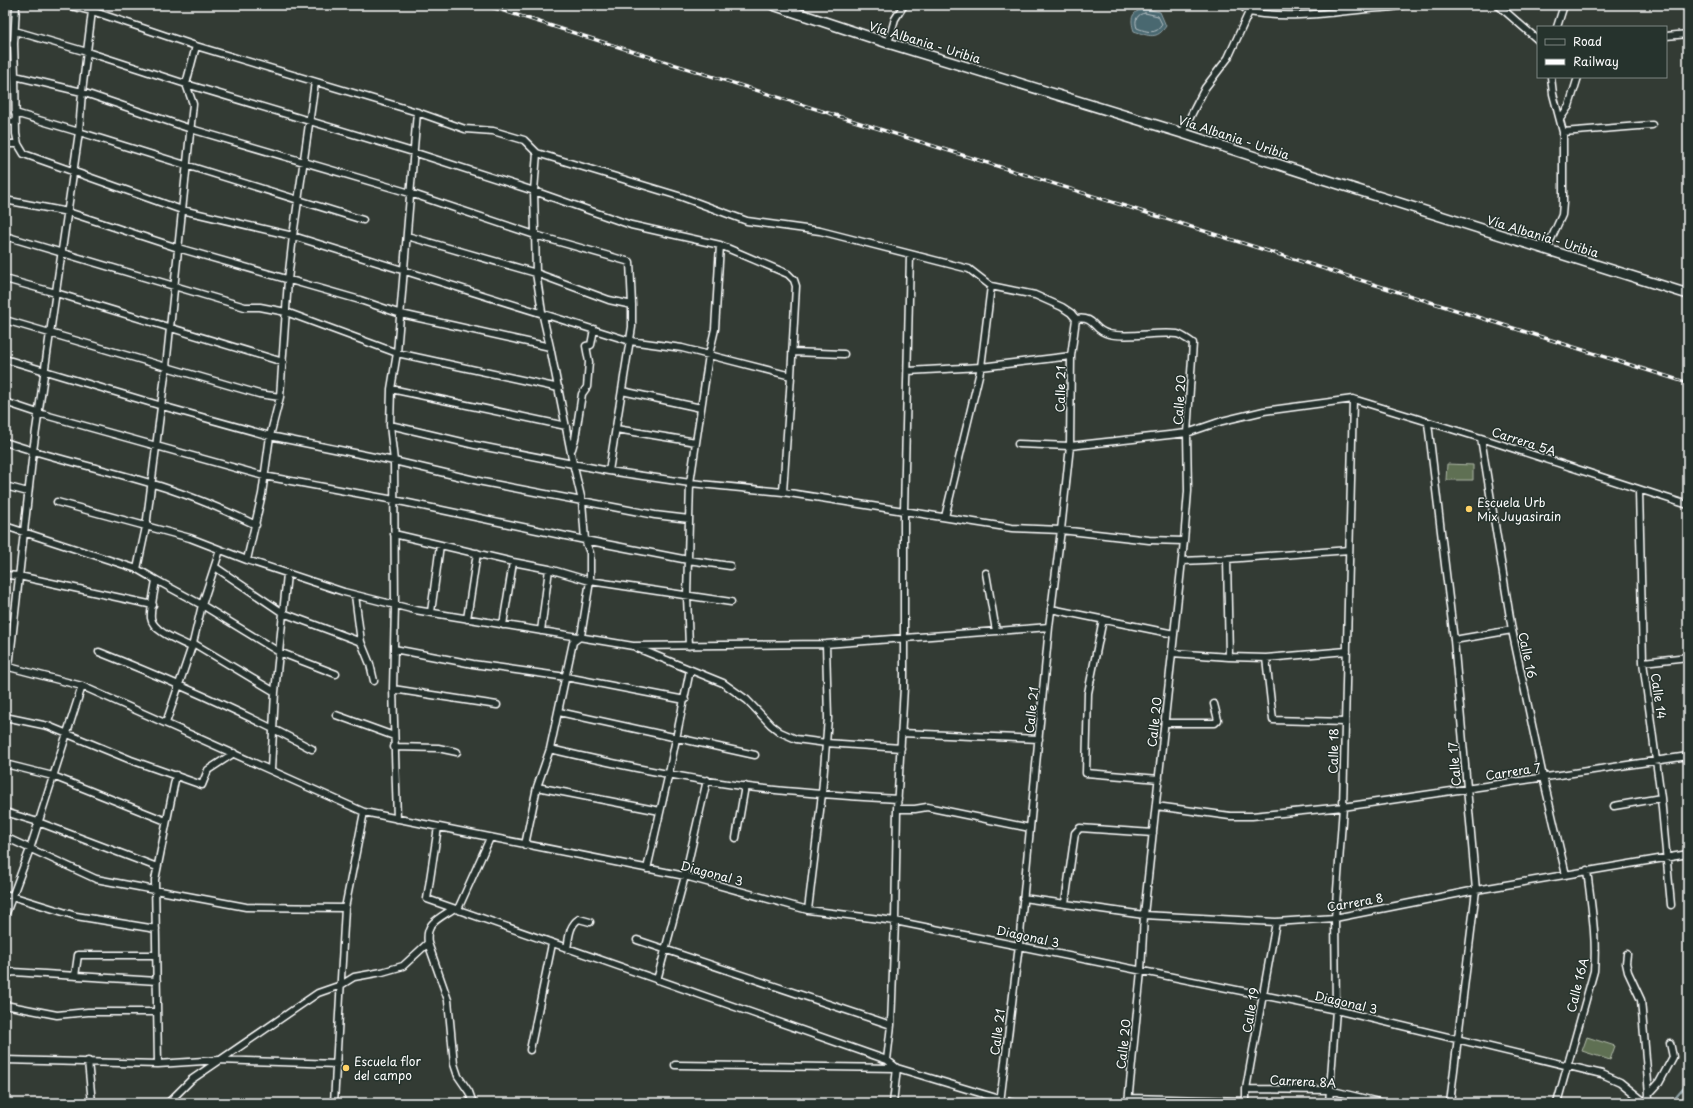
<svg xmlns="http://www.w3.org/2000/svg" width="1693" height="1108" viewBox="0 0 1693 1108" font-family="'Playpen Sans',sans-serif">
	<rect width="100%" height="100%" fill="#333b34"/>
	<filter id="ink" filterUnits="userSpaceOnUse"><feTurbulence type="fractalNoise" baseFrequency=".025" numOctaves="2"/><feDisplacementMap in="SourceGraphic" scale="8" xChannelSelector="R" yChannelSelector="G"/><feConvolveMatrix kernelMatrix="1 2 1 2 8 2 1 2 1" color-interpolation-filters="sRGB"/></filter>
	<g filter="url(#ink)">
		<path fill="#5f7052" stroke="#afb8a8" d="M1447 464 1473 465V480H1446Z
			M1587 1037 1615 1046 1610 1060 1582 1051Z"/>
		<path fill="#4a6770" stroke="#92a4a9" d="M1145 9 1160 12 1166 26C1157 40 1149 36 1134 31 1130 19 1131 11 1145 9Z"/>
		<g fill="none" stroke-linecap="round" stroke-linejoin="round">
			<path stroke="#b7c2c6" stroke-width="1" d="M1145 13 1158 16 1162 24C1157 35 1147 32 1137 28 1134 20 1137 14 1145 13Z"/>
			<path stroke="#92a4a9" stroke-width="2" d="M1671 1103 1688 1083"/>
			<defs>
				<path id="minor" d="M16 5 14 44 15 76 82 92 191 129 410 193 535 235 630 262 632 305
					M67 5 92 11 196 46 417 112 465 129 493 131 524 140 537 153 682 197 747 221 820 231 969 269 991 286 1035 295 1062 307 1071 313 1076 319
					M1241 5 1249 12C1288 19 1327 13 1367 9 1380 7 1391 9 1403 5
					M1498 5 1538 40
					M92 11 82 92 79 132 363 220
					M1557 27 1564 5
					M15 31 87 52 186 84 413 152 534 191 631 225 720 245 788 274 794 280 796 286 791 376
					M1666 36 1688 34
					M5 43 14 44
					M888 43 895 19 904 5
					M15 76 16 134 18 144 24 154 182 210 293 236 288 280 280 397 270 436 262 494 247 560
					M315 82 293 236 630 341 682 348 791 376 783 492
					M1560 119 1569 106 1578 77
					M5 121 15 122
					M1563 132 1652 125
					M1182 133 1205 88 1228 58 1249 12
					M5 144H18
					M5 200 68 212 178 248 360 300 401 314 550 347
					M5 236 245 307H260L286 312 397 353 559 388
					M407 236 536 273 609 300 632 305V327L609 471
					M1546 250 1562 215 1563 203V132L1553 94 1551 77
					M5 279 56 293 283 362
					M1076 319C1097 316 1091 330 1109 334 1129 339 1156 331 1177 334 1182 335 1188 340 1193 343L1187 433 1188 491 1184 541 1144 915 1141 971 1128 1103
					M5 320 259 394 280 397
					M792 352 844 354
					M5 359 162 406 270 436 394 461 483 482 655 515 689 519
					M908 371 981 367 1071 356
					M391 389 566 426
					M622 391 701 408
					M5 402 38 413 264 476 394 500 585 540 688 560 730 566
					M1428 423 1454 640 1476 890 1450 1103
					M390 425 475 445 609 471 690 483 783 492 1012 528 1061 530 1149 540 1184 541
					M616 429 696 442
					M1481 438 1512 630 1543 777 1566 875
					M5 442C58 460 113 471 166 488 196 498 227 511 256 525
					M1018 444 1070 446 1187 433 1222 421 1264 411 1353 399 1481 438 1688 505
					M572 449 575 439 582 394 587 387 589 362 586 346 591 345 594 329
					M5 486 28 492
					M1639 490 1643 662 1661 798 1671 905
					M57 502 190 538 247 560 344 592 415 610 633 646 826 644 1049 627
					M945 517 981 367 991 286
					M5 526 137 569
					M394 534 513 562 549 569 590 581 731 602
					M1227 559 1229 657
					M1182 561 1227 559 1349 550
					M215 567 283 613 361 642
					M986 573 996 631
					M5 575 19 576 153 605
					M156 580 202 605 279 652 336 674
					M355 595 361 642 370 664 374 681
					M1051 609 1174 634
					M431 612 440 545
					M467 619 477 553
					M1103 619 1088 693 1086 773 1159 779
					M503 625 513 562
					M541 631 549 569
					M1454 640 1512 630
					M193 643 275 692
					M689 646 687 596 690 483 709 355 715 329 720 245
					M191 647C180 641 153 632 151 618 150 610 155 588 156 580L137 569 146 527 166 367 193 104 186 84 196 46
					M637 648 723 683 747 700 771 725 780 732 796 739 826 743 901 748
					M394 649 473 664 566 677 685 700
					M99 652C172 681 243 712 312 749
					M1172 653 1229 657 1266 658 1347 651
					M1266 658 1273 720 1345 722
					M1643 662 1688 657
					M5 666 82 686 364 812 685 876 808 910 895 921 1336 1010 1602 1074 1620 1082 1646 1103
					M9 667 33 451 79 132 15 113
					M393 689 497 705
					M559 712 755 755
					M336 715 394 736
					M5 717 48 726 131 760 202 785 208 770 234 753
					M166 723 193 643 202 605 220 550
					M1165 723H1215L1218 720 1214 704
					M901 733 1039 739
					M394 747 438 748 457 752
					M550 749C613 764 677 777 741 786 793 793 845 796 898 799
					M5 764 53 776 166 821
					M271 770 275 692 287 574
					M537 787 660 811
					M1156 806 1230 816H1252L1343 807 1688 756
					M1614 806 1661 798
					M897 809H915L927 807 1030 828
					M5 812 38 822 157 867
					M397 819 393 689 395 605 394 461 390 425 391 389 397 353 417 112
					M438 827 427 899 887 1060
					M5 837 96 879 246 907 345 908
					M736 838 745 786
					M525 845 537 787 550 749 573 642 581 636 590 581V553L585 540 582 501 573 463 550 347 542 312 536 273 534 191 537 153
					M647 869 669 773 690 670
					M5 894 76 916 156 929
					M1023 898 1144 915 1276 922 1335 918 1476 890 1688 854
					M1065 903 1075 833 1080 828 1153 833
					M453 909C438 919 425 923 428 943L448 1000 454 1064 458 1076 469 1092 473 1103
					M458 909 490 838
					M808 910 822 794 828 718 826 644
					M5 916 30 849 82 686
					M637 940 891 1025
					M567 949C569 938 569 925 579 919L590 922
					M1627 954 1626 963 1628 972 1641 1000 1649 1094 1648 1103
					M5 975 13 972 157 981
					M75 976 78 955H156
					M657 980 685 876 707 780
					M5 1005 57 1015 88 1012H157
					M530 1050 552 944
					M5 1060 158 1064 219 1060 337 1064
					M88 1061 92 1103
					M158 1064 155 880 176 775
					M675 1065 897 1068 1013 1103
					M1246 1089 1329 1090 1383 1103
					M1649 1094 1659 1083 1673 1057 1670 1043
					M1129 1098 1246 1101
					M168 1103 191 1080 318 993 341 985 354 977 382 972 403 966 428 943
					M334 1103 345 908 364 812
					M893 1103 897 1068 887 1060 891 1025 895 921 897 809 904 687V511L910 255
					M1000 1103 1019 945 1049 627 1061 530 1070 446 1071 356 1076 319
					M1246 1103V1089L1276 922
					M1329 1103 1336 1010 1335 918 1343 807 1353 399
					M1557 1103 1594 971C1597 938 1591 904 1587 870"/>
				<path id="secondary" d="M773 5 888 43 1182 133 1323 179 1688 294"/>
			</defs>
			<use href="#minor" stroke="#fff" stroke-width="9"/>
			<use href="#secondary" stroke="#fff" stroke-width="12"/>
			<use href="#minor" stroke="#26332d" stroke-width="6"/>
			<use href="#secondary" stroke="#26332d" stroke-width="9"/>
			<defs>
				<path id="rail" d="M485 5 1688 383"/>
			</defs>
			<use href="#rail" stroke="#fff" stroke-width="3.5"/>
			<use href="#rail" stroke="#26332d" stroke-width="2" stroke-dasharray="6" stroke-linecap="butt"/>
		</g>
	</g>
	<g fill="#ffd166" stroke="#26332d" stroke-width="1.5">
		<circle cx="1469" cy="509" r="4"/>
		<circle cx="346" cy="1068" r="4"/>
	</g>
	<g text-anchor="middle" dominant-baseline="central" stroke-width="3" stroke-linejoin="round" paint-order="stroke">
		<g font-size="12" fill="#fff" stroke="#26332d">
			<text transform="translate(925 42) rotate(17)">Vía Albania - Uribia</text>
			<text transform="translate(1234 137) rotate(18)">Vía Albania - Uribia</text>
			<text transform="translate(1543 236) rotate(17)">Vía Albania - Uribia</text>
			<text transform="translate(1060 389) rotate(-89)">Calle 21</text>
			<text transform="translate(1179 400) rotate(-86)">Calle 20</text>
			<text transform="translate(1524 441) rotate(18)">Carrera 5A</text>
			<text transform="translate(1528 655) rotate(78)">Calle 16</text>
			<text transform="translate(1659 696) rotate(82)">Calle 14</text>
			<text transform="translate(1031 710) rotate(-84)">Calle 21</text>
			<text transform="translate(1154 722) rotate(-84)">Calle 20</text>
			<text transform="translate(1333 751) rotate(-89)">Calle 18</text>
			<text transform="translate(1454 764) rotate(-95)">Calle 17</text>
			<text transform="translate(1513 771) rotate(-9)">Carrera 7</text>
			<text transform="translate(712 873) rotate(15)">Diagonal 3</text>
			<text transform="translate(1355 902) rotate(-10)">Carrera 8</text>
			<text transform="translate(1028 936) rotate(12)">Diagonal 3</text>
			<text transform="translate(1577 985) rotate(-76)">Calle 16A</text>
			<text transform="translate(1346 1002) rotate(13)">Diagonal 3</text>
			<text transform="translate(1250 1010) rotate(-80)">Calle 19</text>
			<text transform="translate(997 1032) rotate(-83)">Calle 21</text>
			<text transform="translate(1123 1044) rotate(-84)">Calle 20</text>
			<text transform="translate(1303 1081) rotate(3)">Carrera 8A</text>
		</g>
		<g font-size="12" fill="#fff" stroke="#26332d" text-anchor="start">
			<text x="1477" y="502">Escuela Urb<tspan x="1477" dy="14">Mix Juyasirain</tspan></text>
			<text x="354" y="1061">Escuela flor<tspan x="354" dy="14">del campo</tspan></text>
		</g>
	</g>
	<rect width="1693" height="1108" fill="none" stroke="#26332d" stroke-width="20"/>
	<rect x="10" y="10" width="1673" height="1088" fill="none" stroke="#fff" stroke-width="1.5" filter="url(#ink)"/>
	<rect x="1537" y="26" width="130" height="52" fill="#26332d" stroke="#7d8581"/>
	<rect x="1545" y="39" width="20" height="6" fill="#26332d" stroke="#7d8581"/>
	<text x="1573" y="46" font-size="12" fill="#ffffff">Road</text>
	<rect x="1545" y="59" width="20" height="6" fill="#ffffff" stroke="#7d8581"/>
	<text x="1573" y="66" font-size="12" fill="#ffffff">Railway</text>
</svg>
